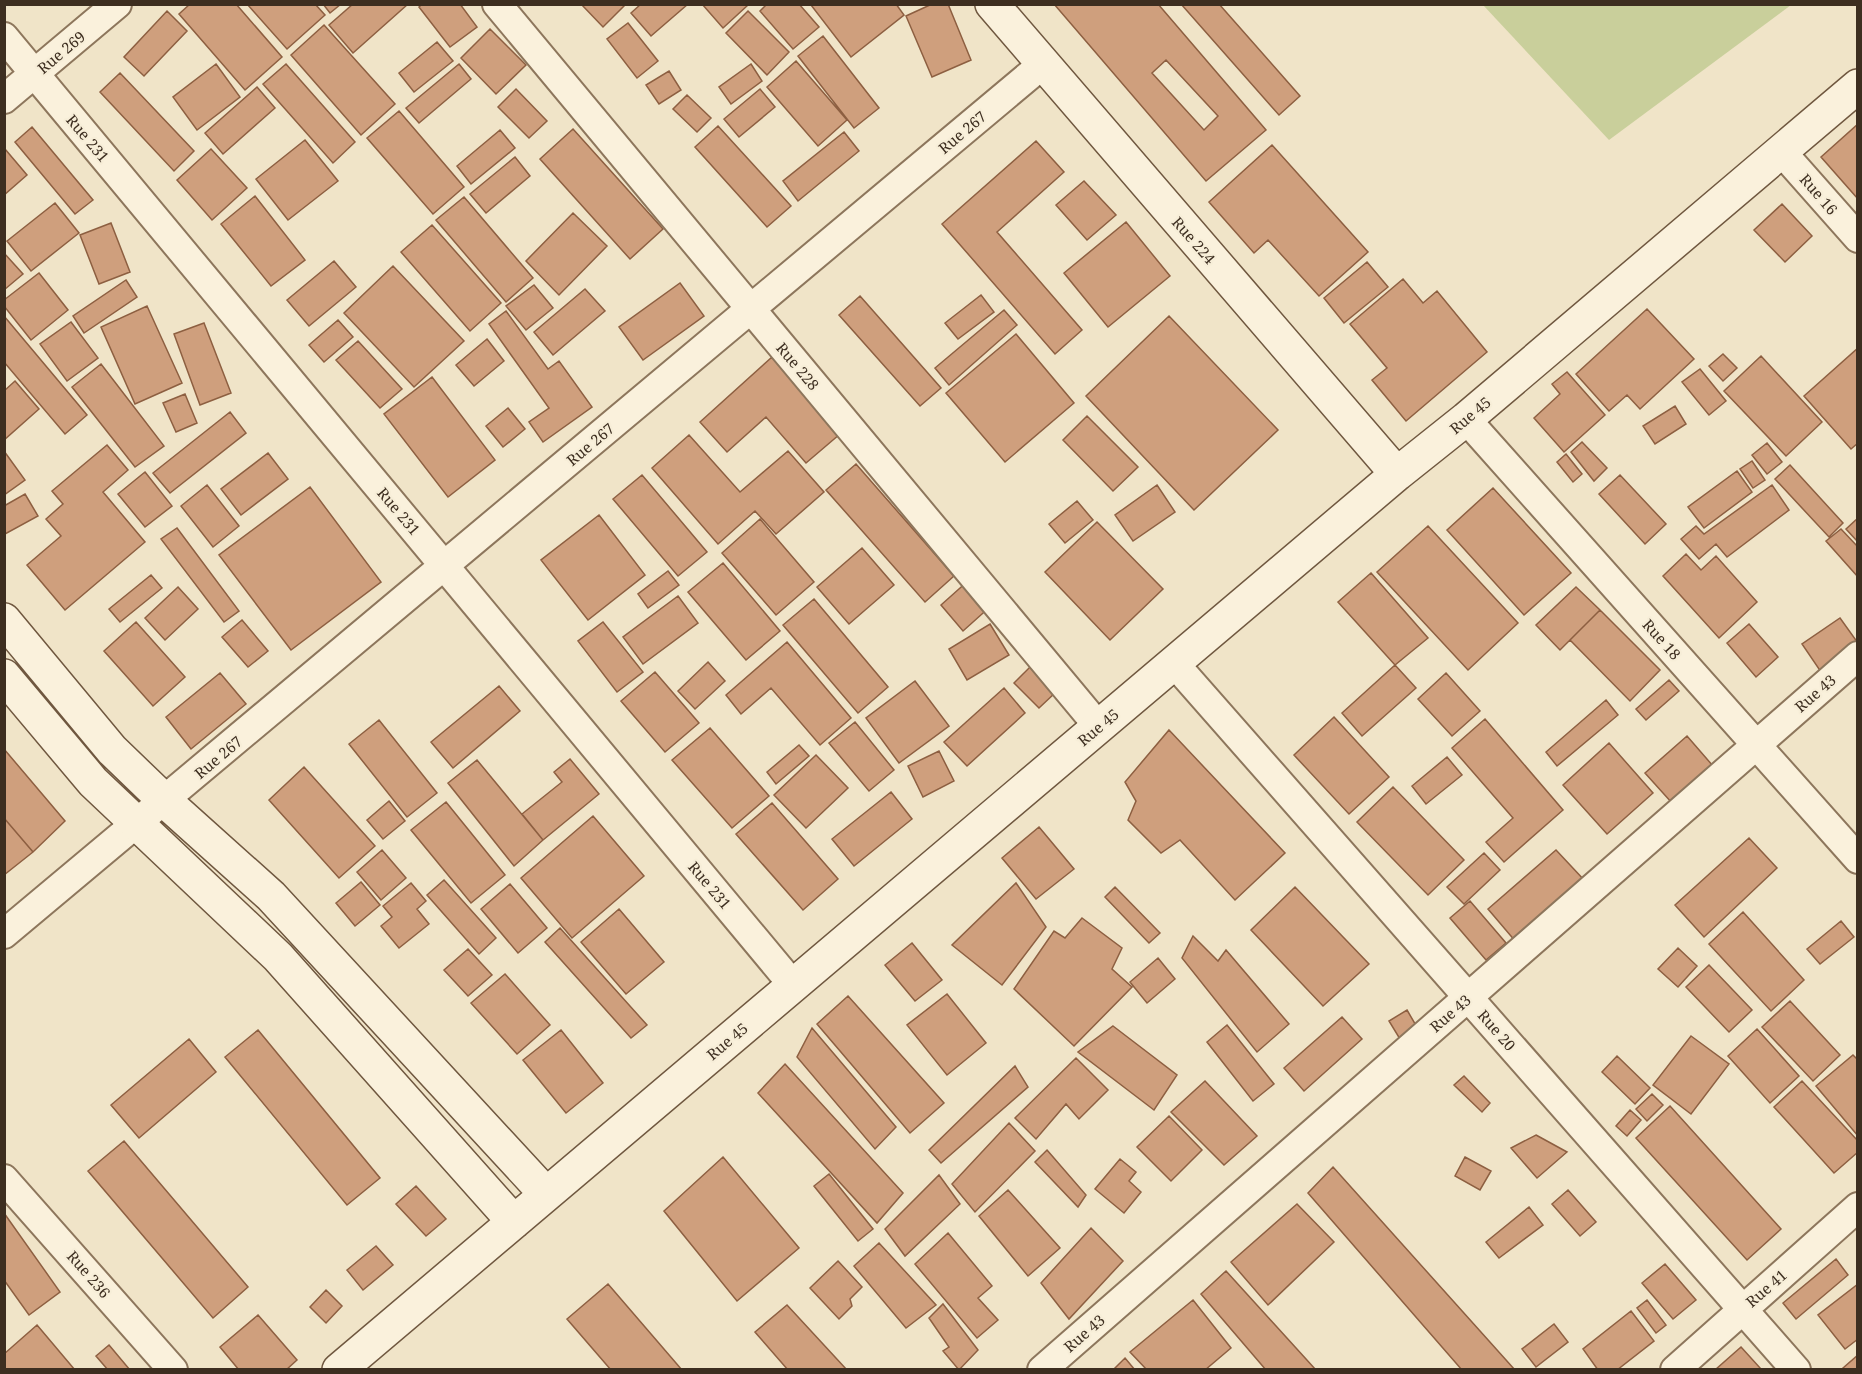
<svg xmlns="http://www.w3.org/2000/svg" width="1862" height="1374" viewBox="0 0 1862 1374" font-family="'Noto Serif',serif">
	<rect width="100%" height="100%" fill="#f0e4c8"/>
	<path fill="#c9cf9b" d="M1483 5H1791L1609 140Z"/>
	<path fill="#cf9f7d" stroke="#8d5f41" stroke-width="1.5" fill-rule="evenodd" d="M190 4H236L282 57 245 90 179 14Z
		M247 4H315L325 15 287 49Z
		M323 4H341L330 13Z
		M353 4H408L353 53 329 25Z
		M422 4H460L477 27 450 47 419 7Z
		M581 4H626L603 27Z
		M641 4H688L651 36 631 13Z
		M702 4H747L748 5 723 28Z
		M767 4H799L819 27 793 49 760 11Z
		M896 4 904 15 851 57 811 5Z
		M932 4H948L971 60 932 77 906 16Z
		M1054 4H1158L1266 130 1206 181ZM1166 60 1218 116 1204 130 1152 73Z
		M1181 4H1219L1300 96 1279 115Z
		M167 11 187 31 144 76 124 57Z
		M748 11 789 52 767 75 726 33Z
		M628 23 658 61 637 78 607 39Z
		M324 25 395 104 361 135 291 55Z
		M490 29 526 65 496 94 461 58Z
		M823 36 879 108 854 128 798 56Z
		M437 42 453 61 414 92 399 73Z
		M796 61 847 120 818 146 767 87Z
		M216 64 240 97 197 130 173 97Z
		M286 64 355 142 333 163 263 84Z
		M459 64 471 79 419 123 406 108Z
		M751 64 762 81 731 104 719 87Z
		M669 71 681 90 659 104 646 85Z
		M120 73 194 151 174 171 100 92Z
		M257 87 275 108 223 154 205 133Z
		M516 89 547 121 529 138 498 107Z
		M760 89 775 107 739 137 724 119Z
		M687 95 711 118 697 132 673 109Z
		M399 111 464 187 433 214 367 138Z
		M1858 124V199L1821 157Z
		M718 126 791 206 767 227 695 147Z
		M32 127 93 200 75 214 15 142Z
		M573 129 663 229 630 259 540 159Z
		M500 130 515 148 471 184 457 166Z
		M844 132 859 151 798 201 783 181Z
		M305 140 338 181 288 220 256 179Z
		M1036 141 1064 172 997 232 1082 330 1055 354 942 224Z
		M1272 145 1368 252 1319 296 1268 240 1254 253 1209 202Z
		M5 149 27 175 4 195V150Z
		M211 149 247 188 212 220 177 180Z
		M515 157 530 176 486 213 470 194Z
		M1084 181 1116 215 1087 240 1056 205Z
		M255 196 305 260 271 286 221 224Z
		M464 197 533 278 506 302 436 220Z
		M55 203 79 233 31 271 7 241Z
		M1782 204 1812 236 1785 262 1754 230Z
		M573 213 607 246 559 295 526 261Z
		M1126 222 1170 276 1108 327 1064 273Z
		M111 223 130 272 99 284 80 235Z
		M432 225 501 303 470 331 401 252Z
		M4 253 23 274 4 290Z
		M334 261 356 287 309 326 287 300Z
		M1367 262 1388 287 1344 323 1324 298Z
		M393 266 464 341 414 387 344 313Z
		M39 273 68 310 31 340 4 306V300Z
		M1403 279 1423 303 1437 291 1487 352 1406 421 1372 380 1387 368 1350 324Z
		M126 280 137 297 84 333 73 316Z
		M680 283 704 316 643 360 619 327Z
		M534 285 553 308 526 330 506 306Z
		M585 289 605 311 553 355 534 332Z
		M981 295 994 312 958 339 945 323Z
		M860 296 941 388 920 406 839 315Z
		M147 306 182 383 135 404 101 327Z
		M1647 309 1694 359 1640 409 1627 395 1609 411 1576 374Z
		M1004 310 1017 325 949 385 935 368Z
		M506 311 548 369 559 361 592 407 543 442 529 422 549 408 489 324Z
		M4 316 87 415 65 434 4 362Z
		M1169 316 1278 430 1194 510 1086 396Z
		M338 320 353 337 324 362 309 345Z
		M71 322 98 358 67 381 40 344Z
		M204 323 231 393 200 405 174 334Z
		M1016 334 1074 403 1005 462 946 393Z
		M487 339 504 361 474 386 456 365Z
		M358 341 402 389 380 408 336 360Z
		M1858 348V443L1851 449 1804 396Z
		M1723 354 1737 368 1723 381 1709 366Z
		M1761 356 1822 422 1786 456 1724 391Z
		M772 357 840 434 806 463 766 417 727 452 700 422Z
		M101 364 164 446 135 467 72 387Z
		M1700 369 1726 401 1709 415 1682 382Z
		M1567 372 1605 415 1564 452 1534 418 1560 394 1552 384Z
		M432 377 495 460 448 497 384 414Z
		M15 381 39 409 4 440V391Z
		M185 394 197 423 176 432 163 403Z
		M1675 406 1686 424 1655 444 1643 426Z
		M508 408 525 429 503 447 486 426Z
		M230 412 246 433 170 493 153 473Z
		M1087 416 1138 467 1113 491 1063 440Z
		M689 435 740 492 788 451 824 492 776 534 755 511 718 544 652 468Z
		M1582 442 1607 468 1594 481 1571 452Z
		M1767 443 1782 462 1767 474 1752 455Z
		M107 445 128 470 103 492 145 542 65 610 27 565 61 536 46 519 63 504 52 491Z
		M4 451 25 480 4 495Z
		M268 453 288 479 241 515 221 489Z
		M1566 454 1582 474 1573 482 1557 462Z
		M1752 461 1765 480 1753 488 1740 469Z
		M856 464 954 576 925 602 826 490Z
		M1790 465 1843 523 1829 537 1775 479Z
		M1737 471 1752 492 1704 528 1688 507Z
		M145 472 172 506 145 527 118 494Z
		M642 475 707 552 678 576 613 499Z
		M1620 475 1666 524 1645 544 1599 494Z
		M207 485 239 526 213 547 181 506Z
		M1157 485 1175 512 1133 541 1115 515Z
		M1772 485 1789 510 1727 557 1716 544 1699 559 1681 539 1696 526 1704 534Z
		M310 487 381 582 291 650 219 555Z
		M1493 488 1571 573 1524 615 1447 530Z
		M25 494 38 516 5 534 4 506Z
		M1077 501 1093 520 1065 543 1049 524Z
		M599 515 645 575 588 620 541 560Z
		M1858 518V542L1846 529Z
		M760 519 814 582 776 615 722 553Z
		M1097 522 1163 589 1110 640 1045 572Z
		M1428 526 1518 623 1468 670 1377 572Z
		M177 528 239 611 224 622 161 539Z
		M1841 529 1858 547V577L1826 541Z
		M862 548 894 585 849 624 817 587Z
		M1686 554 1701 570 1716 556 1757 602 1719 638 1663 576Z
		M723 563 780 631 746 660 688 592Z
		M668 571 679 585 648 608 638 594Z
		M1371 573 1428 638 1395 665 1338 602Z
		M151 575 162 588 120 622 109 609Z
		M969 580 992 605 963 631 941 605Z
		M178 587 198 609 165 640 145 618Z
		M1576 587 1600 610 1560 650 1536 625Z
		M678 596 698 623 643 664 623 637Z
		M814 599 888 687 858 713 783 625Z
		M1600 610 1660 670 1630 701 1570 640Z
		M1840 618 1858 643 1821 672 1802 644Z
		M242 620 268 651 248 667 222 637Z
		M136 622 185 677 153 706 104 651Z
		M603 622 643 672 617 692 578 641Z
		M990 624 1009 655 967 680 949 649Z
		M1749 624 1778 657 1756 677 1727 643Z
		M787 642 851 718 820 745 771 688 741 714 726 695Z
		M708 662 725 681 695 709 678 691Z
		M1395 665 1416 688 1362 736 1342 713Z
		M1031 666 1056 692 1039 708 1014 683Z
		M655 672 699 723 665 752 621 701Z
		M220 673 246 704 191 749 166 717Z
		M1446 673 1480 711 1452 736 1418 699Z
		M1669 680 1679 691 1646 720 1636 709Z
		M915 681 949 726 899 763 866 718Z
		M499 686 520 711 453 768 431 742Z
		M1004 688 1025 713 967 766 944 742Z
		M1606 700 1618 715 1557 766 1546 752Z
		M1334 717 1389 777 1349 814 1294 755Z
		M1485 719 1563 810 1504 862 1486 842 1513 818 1452 748Z
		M379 720 437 793 407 817 349 744Z
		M855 722 894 770 869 791 829 743Z
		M710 728 769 796 732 828 672 760Z
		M1169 730 1285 853 1235 900 1180 840 1161 853 1128 820 1136 801 1125 782Z
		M1687 736 1713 766 1672 803 1645 773Z
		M1609 743 1653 793 1607 834 1563 785Z
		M799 745 809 756 776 784 767 772Z
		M4 749 65 821 33 852 4 818Z
		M939 751 954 781 923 797 908 766Z
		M816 755 848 788 806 828 774 795Z
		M1447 757 1462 775 1426 804 1412 786Z
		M570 759 599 794 543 840 522 814 562 782 554 772Z
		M477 760 543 840 514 866 448 783Z
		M304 767 375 846 339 878 269 800Z
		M1393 787 1464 860 1428 895 1357 822Z
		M891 792 912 819 854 866 832 839Z
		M389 801 405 821 383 839 367 820Z
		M446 802 505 875 471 903 411 830Z
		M772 803 838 879 803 910 736 834Z
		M593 816 644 876 572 938 521 878Z
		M4 818 33 852 4 875Z
		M1039 827 1074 869 1036 899 1002 858Z
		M1749 838 1777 868 1704 937 1675 905Z
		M382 850 406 878 381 900 357 872Z
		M1556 850 1585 881 1516 942 1488 909Z
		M1484 853 1500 870 1464 904 1447 887Z
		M444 880 496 938 479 954 427 895Z
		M361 882 380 905 355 926 336 903Z
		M411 883 426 901 417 909 429 924 399 948 381 926 392 917 383 906Z
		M1016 883 1046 927 1002 985 952 945Z
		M510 884 547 928 518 953 481 909Z
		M1115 887 1160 933 1149 943 1105 897Z
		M1295 887 1369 964 1323 1006 1251 930Z
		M1470 901 1506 943 1486 960 1450 918Z
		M619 909 664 962 626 994 581 942Z
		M1743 912 1804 980 1771 1011 1709 944Z
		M1082 918 1122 948 1112 969 1132 987 1074 1046 1014 989 1054 931 1065 938Z
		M1841 921 1854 937 1820 964 1807 949Z
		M560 928 647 1025 631 1038 545 942Z
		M1193 936 1218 961 1226 950 1289 1024 1257 1052 1182 958Z
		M912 943 942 980 915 1001 885 965Z
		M1678 948 1697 966 1678 987 1658 969Z
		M468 949 492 975 468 996 444 970Z
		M1158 958 1175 979 1147 1003 1130 982Z
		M1709 965 1752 1010 1729 1032 1686 987Z
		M505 974 550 1025 517 1054 471 1003Z
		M947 994 986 1043 947 1075 907 1025Z
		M848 996 944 1103 910 1133 817 1024Z
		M1790 1001 1840 1055 1813 1081 1762 1027Z
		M1407 1010 1421 1034 1403 1044 1389 1021Z
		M1342 1017 1362 1039 1304 1091 1284 1068Z
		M1227 1025 1274 1084 1253 1101 1207 1042Z
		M1113 1026 1177 1075 1154 1110 1078 1052Z
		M812 1028 896 1127 875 1149 797 1057Z
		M1757 1029 1799 1076 1770 1103 1728 1056Z
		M258 1030 380 1178 347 1205 225 1057Z
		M561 1030 603 1083 566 1113 523 1060Z
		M1691 1036 1729 1064 1691 1114 1653 1085Z
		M189 1039 216 1072 139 1138 111 1105Z
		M1853 1055 1858 1060V1136L1816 1086Z
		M1617 1056 1650 1088 1635 1104 1602 1072Z
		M1076 1058 1108 1090 1079 1119 1066 1104 1036 1139 1015 1118Z
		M785 1064 903 1193 877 1223 758 1093Z
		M1015 1066 1028 1087 941 1163 929 1150Z
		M1464 1076 1490 1103 1482 1112 1454 1085Z
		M1205 1081 1257 1136 1224 1165 1171 1112Z
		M1802 1081 1858 1141V1152L1834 1173 1774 1107Z
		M1652 1094 1663 1105 1647 1121 1636 1109Z
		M1670 1106 1781 1229 1747 1260 1636 1138Z
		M1630 1110 1641 1120 1627 1136 1616 1126Z
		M1169 1116 1202 1150 1171 1181 1137 1147Z
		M1009 1123 1035 1151 975 1212 952 1184Z
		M1536 1135 1567 1152 1537 1178 1511 1148Z
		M124 1141 248 1287 213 1318 88 1171Z
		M1047 1150 1086 1195 1078 1207 1035 1162Z
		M723 1157 799 1248 737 1301 664 1211Z
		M1465 1157 1491 1171 1480 1190 1455 1176Z
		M1120 1159 1136 1172 1129 1181 1141 1192 1124 1213 1095 1189Z
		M1333 1167 1515 1370H1462L1308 1193Z
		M829 1174 873 1229 858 1241 814 1186Z
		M939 1175 960 1204 905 1256 885 1229Z
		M416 1186 446 1219 426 1236 396 1204Z
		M1008 1190 1060 1248 1028 1276 979 1216Z
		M1568 1190 1596 1222 1580 1236 1552 1204Z
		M1297 1204 1334 1242 1268 1305 1231 1262Z
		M1529 1207 1543 1225 1499 1258 1486 1242Z
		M4 1213 60 1292 29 1315 4 1280Z
		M1091 1228 1123 1261 1069 1319 1041 1283Z
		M948 1233 992 1286 978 1298 998 1320 977 1338 915 1264Z
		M879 1243 936 1305 906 1328 854 1266Z
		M376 1246 393 1265 363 1290 347 1270Z
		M1836 1259 1848 1275 1796 1319 1783 1303Z
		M838 1261 862 1287 850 1299 852 1306 839 1319 810 1288Z
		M1665 1264 1696 1300 1673 1319 1642 1283Z
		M1226 1271 1316 1370H1266L1201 1294Z
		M608 1284 682 1370H611L567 1319Z
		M1858 1284V1339L1845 1349 1818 1315Z
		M326 1290 342 1306 326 1323 310 1307Z
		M1193 1300 1231 1348 1205 1370H1147L1130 1352Z
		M1647 1300 1666 1325 1656 1333 1637 1308Z
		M943 1304 978 1350 959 1370 943 1351 949 1347 929 1318Z
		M787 1305 847 1370H788L755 1332Z
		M1631 1311 1654 1341 1617 1370H1598L1583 1349Z
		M258 1315 297 1360 286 1370H239L220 1347Z
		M1554 1324 1568 1342 1536 1367 1522 1349Z
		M37 1325 75 1370H4V1354Z
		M109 1345 130 1370H108L96 1356Z
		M1741 1347 1761 1369 1715 1370Z
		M1858 1355V1370H1845L1843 1368Z
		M1125 1358 1135 1370H1113Z"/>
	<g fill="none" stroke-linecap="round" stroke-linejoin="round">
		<defs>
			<path id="street" d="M497 4 1099 727
				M4 37 793 985
				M4 99 117 4
				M1781 151 1858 238
				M1466 419 1858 859
				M1174 663 1796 1370
				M4 934 1043 64
				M4 1179 173 1370
				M1042 1370 1858 656
				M1675 1370 1858 1207"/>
			<path id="secondary" d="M992 4 1397 474
				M4 620 112 750 165 801 271 896 546 1194
				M4 676 93 782 278 957 514 1222
				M339 1370 1397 474 1466 419 1858 86"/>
		</defs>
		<use href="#street" stroke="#8d765c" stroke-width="32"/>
		<use href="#secondary" stroke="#6f573f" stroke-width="36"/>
		<use href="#street" stroke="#faf1dc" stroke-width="28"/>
		<use href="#secondary" stroke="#faf1dc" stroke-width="33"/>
	</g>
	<g text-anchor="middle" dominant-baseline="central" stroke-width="4.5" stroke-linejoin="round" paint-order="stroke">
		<g font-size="15" fill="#3d2e20" stroke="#f7eed8">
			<text transform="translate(61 52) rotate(-40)">Rue 269</text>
			<text transform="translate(962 132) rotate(-40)">Rue 267</text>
			<text transform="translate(88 138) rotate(50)">Rue 231</text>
			<text transform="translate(1819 194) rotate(49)">Rue 16</text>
			<text transform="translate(1194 240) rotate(49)">Rue 224</text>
			<text transform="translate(798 366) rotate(50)">Rue 228</text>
			<text transform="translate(1470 415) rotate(-40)">Rue 45</text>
			<text transform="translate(590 444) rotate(-40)">Rue 267</text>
			<text transform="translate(399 511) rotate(50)">Rue 231</text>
			<text transform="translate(1662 639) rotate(48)">Rue 18</text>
			<text transform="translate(1815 693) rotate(-41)">Rue 43</text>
			<text transform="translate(1098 727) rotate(-40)">Rue 45</text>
			<text transform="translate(218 757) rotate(-40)">Rue 267</text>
			<text transform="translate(710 885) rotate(50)">Rue 231</text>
			<text transform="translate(1450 1013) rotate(-41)">Rue 43</text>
			<text transform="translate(1497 1030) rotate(49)">Rue 20</text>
			<text transform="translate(727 1041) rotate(-40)">Rue 45</text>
			<text transform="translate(89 1274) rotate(49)">Rue 236</text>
			<text transform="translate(1766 1288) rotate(-41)">Rue 41</text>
			<text transform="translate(1084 1333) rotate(-41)">Rue 43</text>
		</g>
	</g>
	<rect width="1862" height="1374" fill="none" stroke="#3d2e20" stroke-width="12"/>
</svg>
